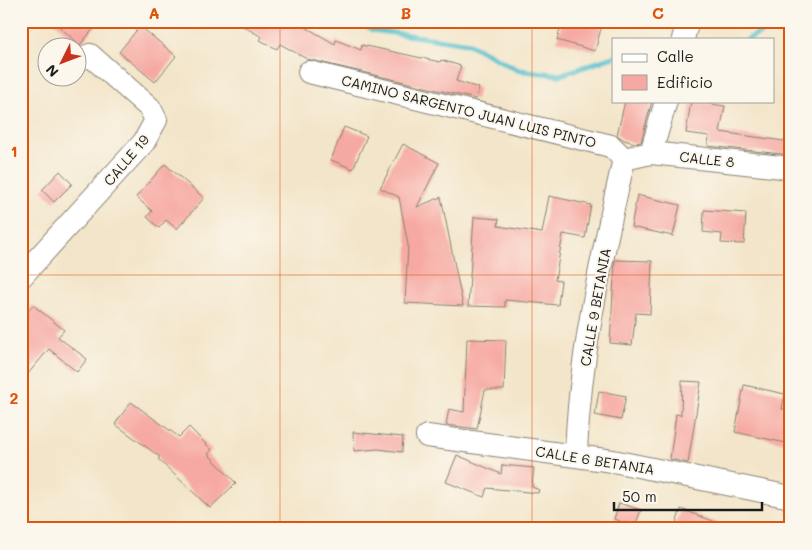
<svg xmlns="http://www.w3.org/2000/svg" width="812" height="550" viewBox="0 0 812 550" font-family="Mali,sans-serif">
	<rect width="100%" height="100%" fill="#fbf7ec"/>
	<filter id="ink" filterUnits="userSpaceOnUse"><feTurbulence type="fractalNoise" baseFrequency=".02" numOctaves="2"/><feDisplacementMap in="SourceGraphic" scale="10" xChannelSelector="R" yChannelSelector="G"/><feConvolveMatrix kernelMatrix="1 2 1 2 8 2 1 2 1" color-interpolation-filters="sRGB"/></filter>
	<filter id="wash" filterUnits="userSpaceOnUse"><feTurbulence type="fractalNoise" baseFrequency=".0096" numOctaves="4" result="noise"/><feDisplacementMap in="SourceGraphic" scale="20" xChannelSelector="R" yChannelSelector="G"/><feGaussianBlur stdDeviation="1.12" result="paint"/><feColorMatrix in="noise" values="0 0 0 0 0 0 0 0 0 0 0 0 0 0 0 0 0 1.4 0 .05"/><feComposite in="paint" operator="in"/></filter>
	<g filter="url(#wash)">
		<rect width="100%" height="100%" fill="#f3e5c9"/>
		<g fill="none" stroke-linecap="round" stroke-linejoin="round">
			<path stroke="#52bfcc" stroke-width="5.5" d="M358 21 373 30 469 44 518 70 560 75 613 57
				M748 39 784 21"/>
		</g>
		<g id="blocks">
			<path fill="#f6a9a2" d="M53 21H100L80 45Z
				M234 21H295L335 44 336 40 361 50 362 45 440 62 441 60 461 66 456 81 479 88 476 99 307 59 280 44 277 49 260 40 262 37Z
				M562 21H603L595 51 557 40Z
				M140 26 176 56 155 82 119 52Z
				M625 101H652L641 142 635 143 624 140 617 135Z
				M691 101 725 106 720 132 791 142V155L708 146 709 136 686 133Z
				M344 127 367 136 353 169 331 160Z
				M403 144 439 163 417 207 441 197 463 306 405 303 408 245 399 197 380 188Z
				M165 164 204 198 177 229 166 220 159 228 147 217 152 211 136 197Z
				M60 171 72 184 54 202 42 190Z
				M637 195 680 205 673 236 631 227Z
				M549 196 591 205 585 238 563 234 555 280 561 281 558 305 505 300V307L468 306 474 217 499 219 498 226 542 233Z
				M704 210 746 213 744 244 721 243 722 234 703 232Z
				M615 260 652 261 650 314 636 313 632 345 610 343Z
				M33 305 64 330 58 337 87 359 77 372 49 349 21 382V319Z
				M467 339 506 340 504 390H485L477 429 446 425 449 409 464 412Z
				M682 381 701 382 688 463 670 459 676 414 681 415Z
				M744 385 785 394 782 409 791 410 786 443 735 432Z
				M599 391 626 396 621 420 595 415Z
				M131 402 179 437 189 427 212 450 208 454 236 483 210 508 158 459 160 457 115 424Z
				M353 432 403 437 402 452 378 449 354 451Z
				M457 455 501 474 502 465 534 468 532 487 539 490 538 493 487 488 484 497 446 482Z
				M619 503 641 510 635 526 614 519Z
				M681 509 729 527V529H674Z"/>
		</g>
	</g>
	<g filter="url(#ink)">
		<use href="#blocks" fill-opacity="0" stroke="#888072" stroke-width="1"/>
		<g fill="none" stroke-linecap="round" stroke-linejoin="round">
			<defs>
				<path id="minor" d="M683 39 688 21
					M309 72 611 146 624 159
					M651 153 666 101
					M624 159 651 153 791 168
					M21 277 144 142 156 120 150 108 90 55 78 60
					M427 436 613 461 791 497
					M576 456C579 356 602 257 624 159"/>
			</defs>
			<use href="#minor" stroke="#888072" stroke-width="24"/>
			<use href="#minor" stroke="#fff" stroke-width="22"/>
		</g>
	</g>
	<path fill="none" stroke="#de560d" stroke-width="1" stroke-opacity="0.55" d="M280 21V529M532 21V529M21 275H791"/>
	<g text-anchor="middle" dominant-baseline="central" stroke-width="4" stroke-linejoin="round" paint-order="stroke">
		<g font-size="14" fill="#1c1c1c" stroke="#fbf7ec">
			<text transform="translate(469 111) rotate(14)">CAMINO SARGENTO JUAN LUIS PINTO</text>
			<text transform="translate(707 159) rotate(6)">CALLE 8</text>
			<text transform="translate(126 160) rotate(-50)">CALLE 19</text>
			<text transform="translate(595 307) rotate(-80)">CALLE 9 BETANIA</text>
			<text transform="translate(595 460) rotate(9)">CALLE 6 BETANIA</text>
		</g>
	</g>
	<rect width="812" height="550" fill="none" stroke="#fbf7ec" stroke-width="55"/>
	<rect x="612" y="38" width="162" height="65" fill="#fbf7ec" stroke="#a29f99"/>
	<rect x="622" y="54" width="25" height="8" fill="#ffffff" stroke="#a29f99"/>
	<text x="657" y="62" font-size="15" fill="#1c1c1c">Calle</text>
	<rect x="622" y="75" width="25" height="15" fill="#f6a9a2" stroke="#a29f99"/>
	<text x="657" y="88" font-size="15" fill="#1c1c1c">Edificio</text>
	<g transform="translate(62 62) rotate(228)"><circle r="24" fill="#fbf7ec" stroke="#a29f99"/>
	<path d="M0-4L9 19L0 12L-9 19Z" fill="#c8321e"/>
	<text y="-8" font-size="14" font-weight="bold" text-anchor="middle" fill="#1c1c1c">N</text>
	</g>
	<path d="M614 502v8h148v-8" fill="none" stroke="#1c1c1c" stroke-width="2.5"/>
	<text x="622" y="502" font-size="15" fill="#1c1c1c" stroke="#fbf7ec" stroke-width="4" paint-order="stroke">50 m</text>
	<rect x="28" y="28" width="756" height="494" fill="none" stroke="#de560d" stroke-width="2"/>
	<g font-size="16" text-anchor="middle" font-weight="bold" fill="#de560d">
		<text x="154" y="19">A</text>
		<text x="406" y="19">B</text>
		<text x="658" y="19">C</text>
		<text x="14" y="157">1</text>
		<text x="14" y="404">2</text>
	</g>
</svg>
